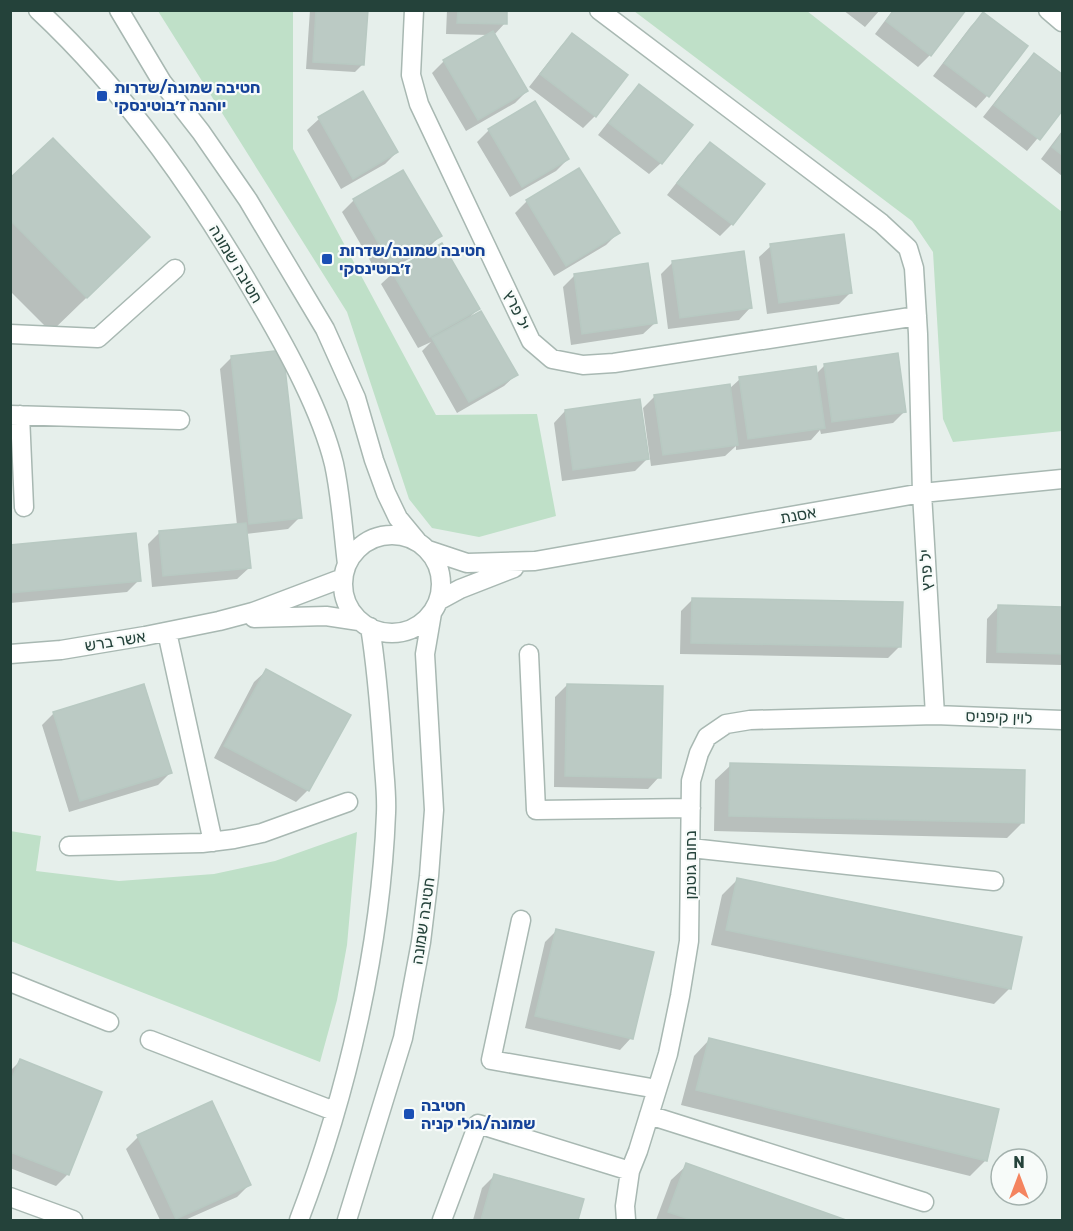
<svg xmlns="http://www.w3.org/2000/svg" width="1073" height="1231" viewBox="0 0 1073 1231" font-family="Rubik,'Noto Sans Hebrew',sans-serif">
	<rect width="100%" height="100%" fill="#e6efeb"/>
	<path fill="#bfe0c8" d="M158 11H293V149L436 415 537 414 556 516 479 537 432 528 409 499 347 312Z
		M634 11H807L1062 212V431L953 442 943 419 933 252 912 221Z
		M10 831 41 836 36 871 119 881 214 874 275 861 357 832 347 945 337 1000 320 1062 11 941Z"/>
	<path fill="#0003" d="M310 10H366L363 64 355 72 306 69Z
		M447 10H506L505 23 494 35 527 91 515 103 466 131 432 73 444 61 489 35 446 34Z
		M843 10H880L865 27Z
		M893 10H964L930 55 918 67 875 34Z
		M983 14 1025 47 987 96 976 108 933 76 971 26Z
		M572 35 626 75 595 116 583 128 529 87 561 46Z
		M1034 55 1062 76V109L1027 151 983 117 1023 66Z
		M639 86 661 163 649 174 598 135 628 97Z
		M363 93 397 152 385 164 341 189 307 130 319 119Z
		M489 130 568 159 556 171 510 197 477 142Z
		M1062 131V176L1041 159Z
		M710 144 763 184 732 224 720 236 667 195 698 155Z
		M10 181 113 272 51 332 10 291Z
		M354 200 440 236 428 248 379 276 342 212Z
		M527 201 618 233 606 245 554 276 515 213Z
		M771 246 851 292 839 304 767 314 759 257Z
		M672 263 750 308 739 320 668 329 661 274Z
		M393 273 478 309 469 318 516 375 504 386 457 413 422 351 431 342 418 348 381 284Z
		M574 276 655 323 643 334 571 345 563 287Z
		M232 357 300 517 288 529 246 534 249 568 237 579 152 587 148 544 159 533 237 525 220 369Z
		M825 365 904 412 893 423 821 434 820 430 811 440 736 450V446L725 456 651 466 643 408 655 396 729 389 740 379 815 375Z
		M565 411 647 459 635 471 562 481 554 423Z
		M10 546 139 580 127 592 10 603Z
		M693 599 900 646 888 658 680 654 681 611Z
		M998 607 1062 608V665L986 663 987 619Z
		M266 671 308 790 296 802 214 758 254 682Z
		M567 685 659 777 648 789 554 787 555 697Z
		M54 713 170 773 158 785 69 812 42 725Z
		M731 765 1023 822 1007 838 714 831 715 780Z
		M737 880 1010 988 994 1004 711 945 722 895Z
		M557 930 631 1038 620 1050 525 1028 545 942Z
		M709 1040 986 1160 970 1176 681 1105 694 1056Z
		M20 1061 100 1093 67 1175 56 1186 10 1168V1071Z
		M138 1137 249 1185 237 1197 185 1220H160L126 1149Z
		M687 1165 841 1220H656L671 1180Z
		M494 1176 582 1200 576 1220H473L482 1188Z"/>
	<path fill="#bbcac4" stroke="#b8c9c2" stroke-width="1.5" d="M316 10H368L364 65 313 62Z
		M458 10H507V24L457 23Z
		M894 10H966L931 56 886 21Z
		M983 12 1028 46 989 97 944 63Z
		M493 31 528 91 478 120 443 60Z
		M572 33 628 75 596 117 540 74Z
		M1034 53 1062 74V111L1040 140 994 105Z
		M639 84 693 125 662 164 609 123Z
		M363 91 398 152 353 179 318 117Z
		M535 101 569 159 522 187 488 129Z
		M1062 133V155L1052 147Z
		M53 138 150 237 87 298 10 220V178Z
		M710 142 765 184 733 225 677 183Z
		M579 168 620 233 566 266 526 200Z
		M403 170 442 236 391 265 353 199Z
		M844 234 852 293 779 303 770 244Z
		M442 243 480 309 430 337 392 272Z
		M744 251 752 308 680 318 672 261Z
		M648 263 657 323 582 334 574 274Z
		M481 311 518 375 469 402 432 338Z
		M283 350 302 518 249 524 231 356Z
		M898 353 906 412 832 422 824 364Z
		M816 366 825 428 748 439 739 377Z
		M730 384 738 445 663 455 654 395Z
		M640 399 649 459 573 470 565 410Z
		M246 523 251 568 163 576 159 531Z
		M136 533 141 581 10 593V545Z
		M692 598 903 602 901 647 691 643Z
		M998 605 1062 607V654L997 652Z
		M266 669 351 715 309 791 224 746Z
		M144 684 172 773 80 801 53 712Z
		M567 684 663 686 661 778 565 776Z
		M730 763 1025 770 1024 823 729 816Z
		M737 878 1022 937 1011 989 726 930Z
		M556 929 654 952 633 1039 535 1016Z
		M709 1038 999 1109 987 1161 696 1090Z
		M20 1059 102 1092 69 1175 10 1152V1083Z
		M212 1101 251 1185 176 1219 137 1135Z
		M686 1163 846 1220H692L668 1212Z
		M494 1174 584 1199 578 1220H481Z"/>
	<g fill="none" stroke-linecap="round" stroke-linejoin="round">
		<defs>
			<path id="minor" d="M38 10C128 94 199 197 260 303 288 351 321 411 334 464 341 496 343 531 347 564
				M119 10 162 82 201 132 248 200 325 329 356 398 374 460 386 493 398 518 417 541
				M414 10 411 75 419 104 531 341 552 359 583 365 614 363 917 316
				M599 10 881 223 908 248 914 268 918 334 922 493 935 715
				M1048 10 1062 22
				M10 334 98 338 175 269
				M10 415 180 420
				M20 415 24 507
				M343 584a49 49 0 1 1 98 0a49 49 0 1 1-98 0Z
				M428 550 467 563 535 561 922 493 1062 479
				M438 601 460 589 514 568
				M254 618 326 616 359 621
				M167 632 213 842
				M10 654 61 650 145 636 219 621 253 612 343 578
				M529 654 536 810 691 808
				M69 846 202 843 234 839 262 833 348 802
				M691 848 994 881
				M521 920 491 1060 657 1089
				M10 982 109 1022
				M150 1040 334 1111
				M649 1115 924 1202
				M10 1197 73 1220
				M299 1220C347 1095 381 947 386 813 387 793 384 773 383 754 380 711 377 669 370 627
				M347 1220 403 1038 421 942 429 876 434 810 425 654 432 613
				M442 1220 478 1124 630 1171
				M626 1220 625 1206 630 1171 638 1151 668 1054 680 996 689 941 691 781 699 753 707 737 726 724 750 720 935 715 1062 720"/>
		</defs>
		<use href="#minor" stroke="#a8b8b2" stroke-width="21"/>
		<use href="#minor" stroke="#fff" stroke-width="18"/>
	</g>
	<g fill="#1a4fb4" stroke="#f7fbf9" stroke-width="2">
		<rect x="96" y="90" width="12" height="12" rx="3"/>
		<rect x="321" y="253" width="12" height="12" rx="3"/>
		<rect x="403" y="1108" width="12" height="12" rx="3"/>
	</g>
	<g text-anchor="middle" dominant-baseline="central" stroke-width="4.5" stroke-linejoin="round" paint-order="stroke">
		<g font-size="16" font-weight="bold" fill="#164399" stroke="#f7fbf9" text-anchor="start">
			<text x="114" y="87">חטיבה שמונה/שדרות<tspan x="114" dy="18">יוהנה ז׳בוטינסקי</tspan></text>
			<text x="339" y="250">חטיבה שמונה/שדרות<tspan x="339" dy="18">ז׳בוטינסקי</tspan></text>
			<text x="421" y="1105">חטיבה<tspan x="421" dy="18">שמונה/גולי קניה</tspan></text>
		</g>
		<g font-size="16" fill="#24423a" stroke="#f7fbf9">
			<text transform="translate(236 264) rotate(59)">חטיבה שמונה</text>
			<text transform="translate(517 310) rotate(65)">יל פרץ</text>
			<text transform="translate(798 515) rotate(-10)">אסנת</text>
			<text transform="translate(926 570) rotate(-93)">יל פרץ</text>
			<text transform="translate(115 641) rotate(-9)">אשר ברש</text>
			<text transform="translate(999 717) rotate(2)">לוין קיפניס</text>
			<text transform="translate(690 865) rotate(-90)">נחום גוטמן</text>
			<text transform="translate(423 921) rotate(-82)">חטיבה שמונה</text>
		</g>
	</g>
	<rect width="1073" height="1231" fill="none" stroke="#24423a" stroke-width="24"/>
	<g transform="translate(1019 1177)"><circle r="28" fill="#f7fbf9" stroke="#a3b1ad" stroke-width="1.5"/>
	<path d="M0-4.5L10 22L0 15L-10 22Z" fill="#f4845f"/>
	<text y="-9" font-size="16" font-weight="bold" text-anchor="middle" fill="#24423a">N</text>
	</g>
</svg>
